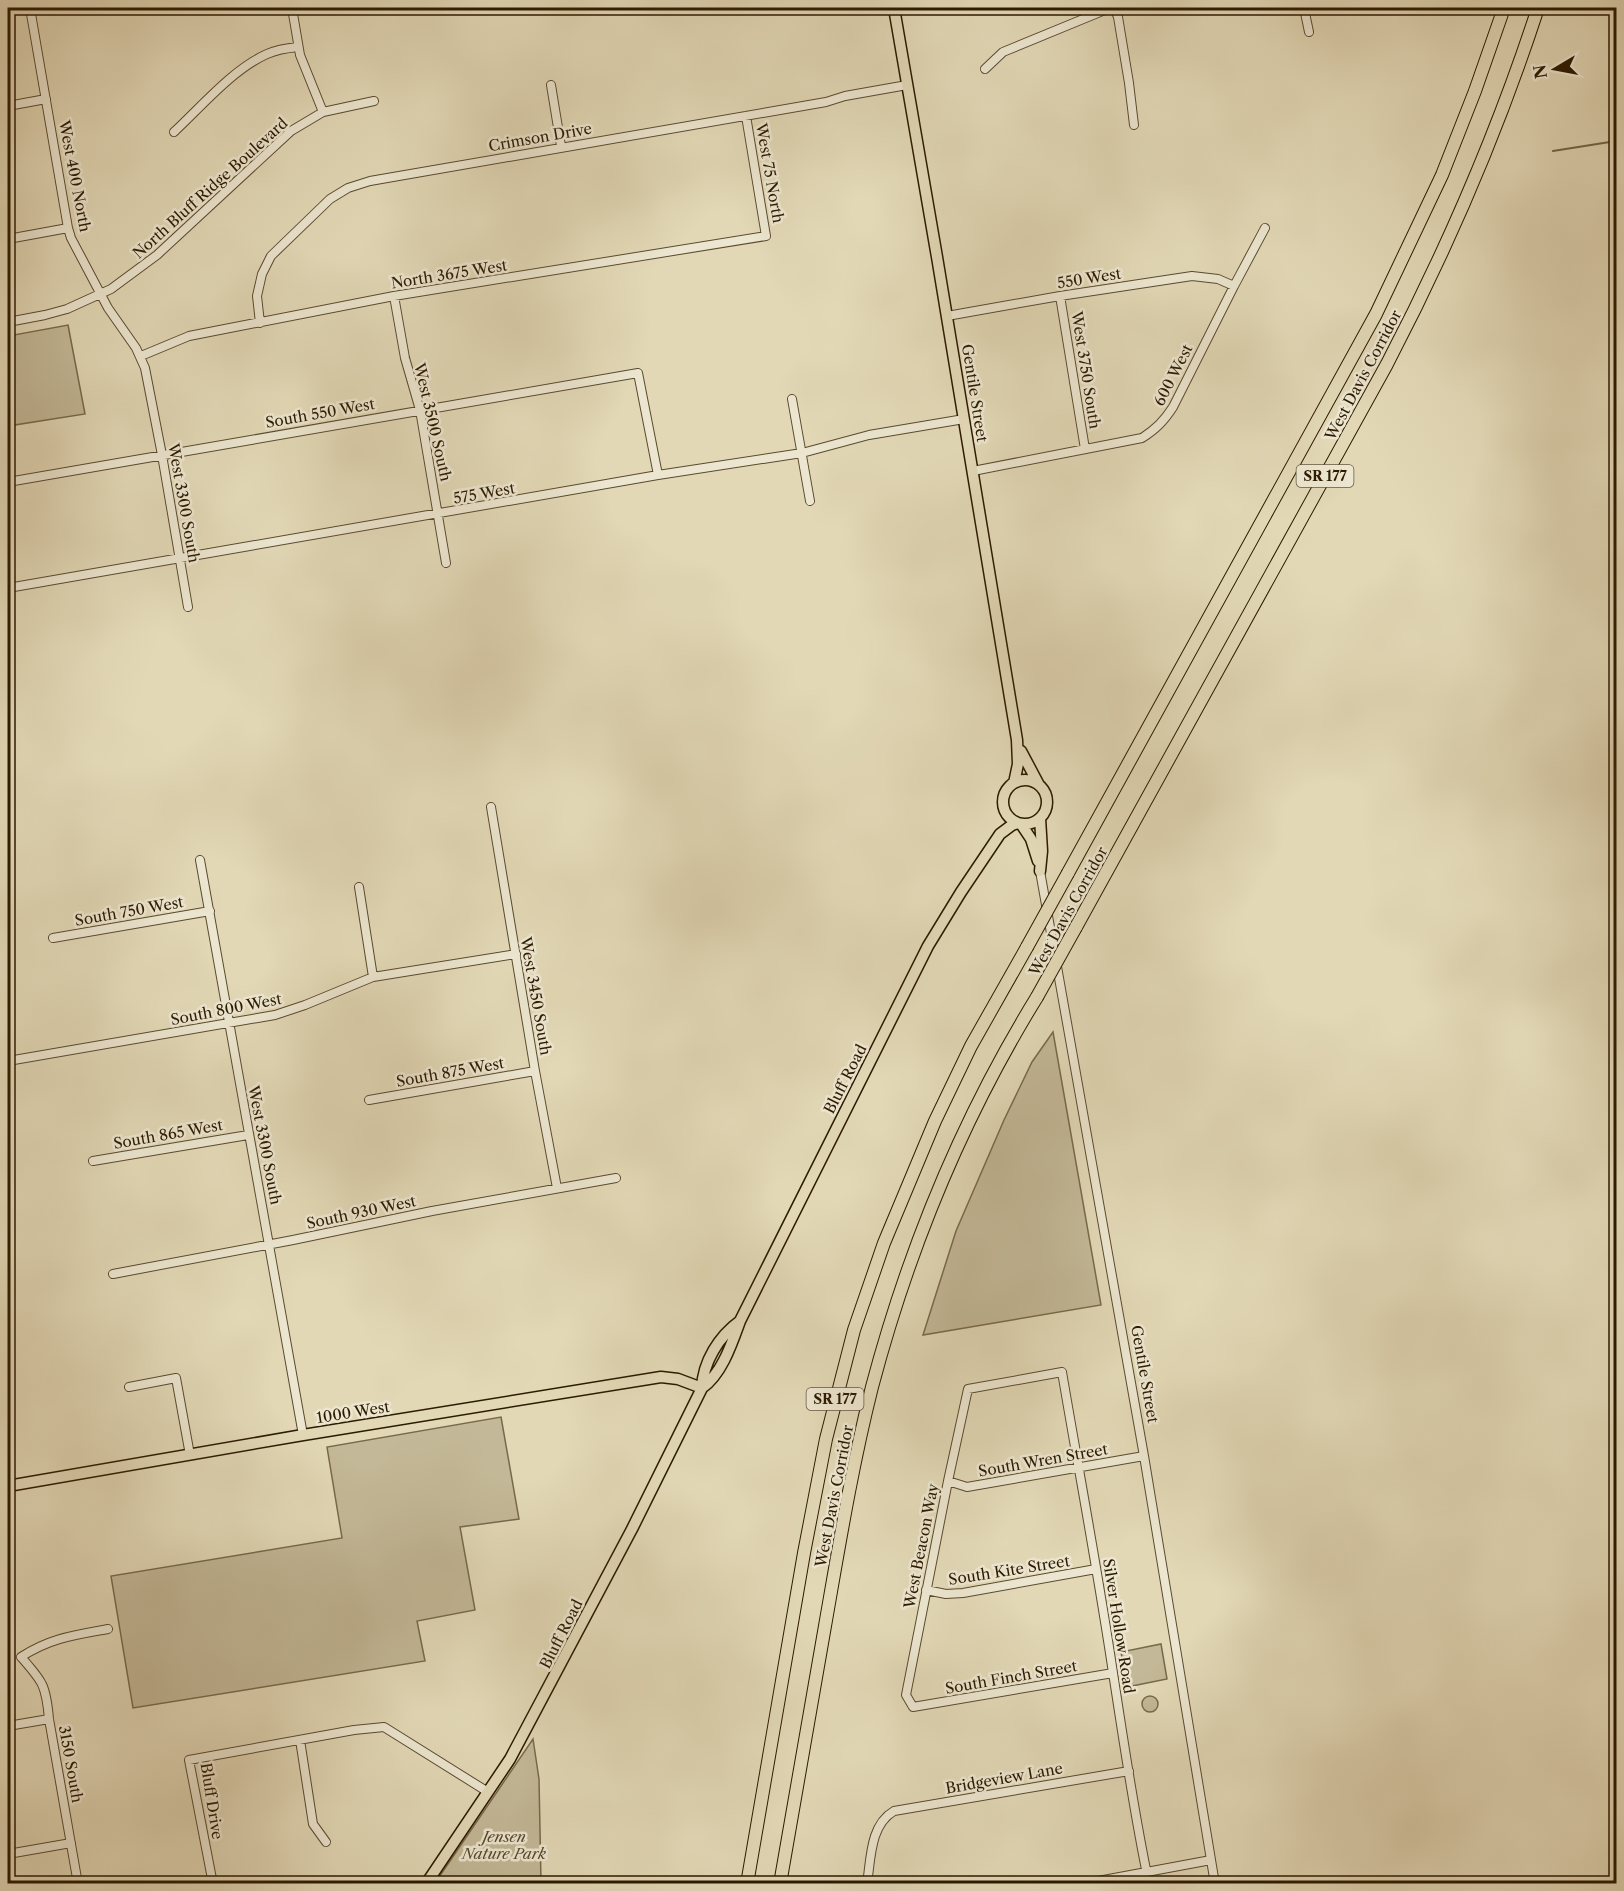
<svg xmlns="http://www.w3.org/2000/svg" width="1624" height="1891" viewBox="0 0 1624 1891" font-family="'Libre Caslon Text',serif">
	<rect width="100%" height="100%" fill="#e2d8b6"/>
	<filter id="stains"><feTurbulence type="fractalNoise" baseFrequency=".00333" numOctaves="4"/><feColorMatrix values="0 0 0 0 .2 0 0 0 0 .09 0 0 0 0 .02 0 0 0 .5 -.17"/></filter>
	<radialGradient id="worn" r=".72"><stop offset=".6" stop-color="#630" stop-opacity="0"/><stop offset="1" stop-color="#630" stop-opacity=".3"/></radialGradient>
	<path fill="#c3b897" stroke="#78694c" stroke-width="1.5" d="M68 325 85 414 8 426V336Z
		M1053 1032 1101 1305 923 1335 956 1231 1004 1120 1032 1062Z
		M501 1417 519 1519 460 1527 475 1610 417 1621 425 1661 133 1708 111 1576 342 1538 327 1447Z
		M1161 1644 1167 1679 1127 1687 1121 1652Z
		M1142 1704a8 8 0 1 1 16 0a8 8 0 1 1-16 0Z
		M533 1739 539 1779 541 1883H435Z"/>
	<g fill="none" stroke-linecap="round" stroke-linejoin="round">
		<path stroke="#746548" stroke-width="2" d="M1553 151 1616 141"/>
		<defs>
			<path id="minor" d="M30 8 68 228 71 238 108 308 136 348 145 368 162 455 188 607
				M292 8 300 55 323 112
				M1114 8 1118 17 1129 83 1134 125
				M1304 8 1309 32
				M985 69 1003 52 1110 8
				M551 85 561 146
				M8 106 46 99
				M174 132C201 107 233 69 267 54 276 50 288 48 298 47
				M8 239 68 228
				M394 296 405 358 420 410 446 563
				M1060 296 1085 449
				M947 316 1060 296 1192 276 1218 279 1234 286
				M8 322 45 315 67 309 111 289 157 255 291 131 323 112 374 101
				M260 323 257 296 262 274 271 256 330 199 348 188 370 181 826 102 845 96 907 85
				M141 356 189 336 394 296 766 236 746 116
				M792 399 810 501
				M973 471 1142 438C1156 429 1164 421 1173 407L1234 286 1265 228
				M8 482 638 373 658 475
				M8 588 658 475 802 453 869 435 964 419
				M491 807 535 1071 557 1188
				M200 860 303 1435
				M1040 871 1144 1456 1215 1884
				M359 887 373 977
				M53 938 210 911
				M8 1061 275 1015 305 1005 373 977 516 954
				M369 1100 535 1071
				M93 1161 248 1135
				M113 1274 293 1240 432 1211 616 1178
				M129 1387 176 1378 190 1455
				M948 1481 967 1487 1144 1456
				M926 1590 946 1594 963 1593 1096 1569
				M1113 1673 913 1707 906 1695 948 1481 968 1389 1062 1372C1079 1472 1098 1572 1113 1673 1124 1743 1134 1814 1149 1884
				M8 1726 49 1719
				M300 1740 313 1824 326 1842
				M8 1854 71 1843
				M78 1884 49 1719C46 1685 43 1682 21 1657 50 1638 75 1635 108 1629
				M213 1884 189 1760 354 1730 384 1727 488 1792
				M867 1884C871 1858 870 1825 894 1811L1129 1771
				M1082 1884 1211 1860"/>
			<path id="major" d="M894 8 937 257 1017 740 1018 764 1014 783
				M1021 751 1039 785
				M1003 802a22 22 0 1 1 44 0a22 22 0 1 1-44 0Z
				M1021 824 1031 839 1038 861
				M1040 871 1042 851 1040 818
				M702 1388C722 1374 732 1343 740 1321L928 946 961 892 1000 834 1012 825 1018 823
				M8 1486 303 1435 661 1377 678 1379 702 1388
				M426 1884 510 1759 632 1529 702 1388C703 1362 719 1336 740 1321"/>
			<path id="highway" d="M1068 873 1376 314 1442 175 1475 91 1504 8
				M1076 927 1387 364C1447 249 1498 131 1538 8
				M747 1884 804 1553 826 1439 854 1330 884 1243 935 1121 971 1046 1027 947
				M780 1884C795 1798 810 1712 825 1626 839 1546 852 1466 872 1387 908 1251 963 1117 1037 997"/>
		</defs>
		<use href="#minor" stroke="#5a4a2e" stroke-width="10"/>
		<use href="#major" stroke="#2c1a01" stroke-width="13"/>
		<use href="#highway" stroke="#2c1a01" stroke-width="14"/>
		<use href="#minor" stroke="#ece6d0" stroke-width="8"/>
		<use href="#major" stroke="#e2d8b6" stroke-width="10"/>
		<use href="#highway" stroke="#e2d8b6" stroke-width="12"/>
		<defs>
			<path id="highway-bridge" d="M1027 947 1068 873
				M1037 997 1076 927"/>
		</defs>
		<use href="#highway-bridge" stroke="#2c1a01" stroke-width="14" stroke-linecap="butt"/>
		<use href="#highway-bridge" stroke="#e2d8b6" stroke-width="12"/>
	</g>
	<g text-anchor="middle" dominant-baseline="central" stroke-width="5" stroke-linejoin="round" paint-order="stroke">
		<g fill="#ece6d0" stroke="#66573f" stroke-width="1.5">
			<rect x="1296.5" y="465" width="57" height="22" rx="4.5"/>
			<rect x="806.5" y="1388" width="57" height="22" rx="4.5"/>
		</g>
		<g font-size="14" font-weight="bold" fill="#2c1a01">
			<text x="1325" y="476">SR 177</text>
			<text x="835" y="1399">SR 177</text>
		</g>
		<g font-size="15" fill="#2c1a01" stroke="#ece6d0">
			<text transform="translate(540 137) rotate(-10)">Crimson Drive</text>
			<text transform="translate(770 173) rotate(80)">West 75 North</text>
			<text transform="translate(75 176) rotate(79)">West 400 North</text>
			<text transform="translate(210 188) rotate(-42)">North Bluff Ridge Boulevard</text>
			<text transform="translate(449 274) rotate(-9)">North 3675 West</text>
			<text transform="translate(1089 278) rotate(-9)">550 West</text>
			<text transform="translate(1086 370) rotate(81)">West 3750 South</text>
			<text transform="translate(1173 375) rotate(-63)">600 West</text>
			<text transform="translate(1363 375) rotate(-62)">West Davis Corridor</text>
			<text transform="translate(975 393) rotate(81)">Gentile Street</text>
			<text transform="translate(320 413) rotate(-10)">South 550 West</text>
			<text transform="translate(433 422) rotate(77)">West 3500 South</text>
			<text transform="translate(484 493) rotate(-10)">575 West</text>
			<text transform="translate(184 503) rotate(80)">West 3300 South</text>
			<text transform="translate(129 911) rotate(-10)">South 750 West</text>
			<text transform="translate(1068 911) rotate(-61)">West Davis Corridor</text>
			<text transform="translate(536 996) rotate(80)">West 3450 South</text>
			<text transform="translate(226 1009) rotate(-11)">South 800 West</text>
			<text transform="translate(450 1072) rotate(-10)">South 875 West</text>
			<text transform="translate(845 1079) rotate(-63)">Bluff Road</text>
			<text transform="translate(168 1134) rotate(-10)">South 865 West</text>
			<text transform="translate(265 1145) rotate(79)">West 3300 South</text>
			<text transform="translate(361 1212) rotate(-12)">South 930 West</text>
			<text transform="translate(1145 1374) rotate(80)">Gentile Street</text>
			<text transform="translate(353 1412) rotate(-9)">1000 West</text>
			<text transform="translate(1043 1460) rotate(-10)">South Wren Street</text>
			<text transform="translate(834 1496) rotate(-79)">West Davis Corridor</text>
			<text transform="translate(921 1546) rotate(-79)">West Beacon Way</text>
			<text transform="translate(1009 1570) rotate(-9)">South Kite Street</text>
			<text transform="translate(1119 1626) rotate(81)">Silver Hollow Road</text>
			<text transform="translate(561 1634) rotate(-63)">Bluff Road</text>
			<text transform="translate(1011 1677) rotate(-10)">South Finch Street</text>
			<text transform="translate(71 1764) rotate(80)">3150 South</text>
			<text transform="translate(1004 1778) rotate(-10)">Bridgeview Lane</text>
			<text transform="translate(212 1801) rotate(81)">Bluff Drive</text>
		</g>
		<g font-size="15" font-style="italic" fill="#59492e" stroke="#ece6d0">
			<text x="504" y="1836">Jensen<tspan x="504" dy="17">Nature Park</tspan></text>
		</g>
	</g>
	<rect width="1624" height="1891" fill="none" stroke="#e2d8b6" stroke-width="30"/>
	<rect x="9" y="9" width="1606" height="1873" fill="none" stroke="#2c1a01" stroke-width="3"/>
	<rect x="15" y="15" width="1594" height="1861" fill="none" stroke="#2c1a01" stroke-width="1.5"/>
	<g transform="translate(1555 69) rotate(260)" stroke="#ece6d0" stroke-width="4.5" paint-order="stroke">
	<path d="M0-4.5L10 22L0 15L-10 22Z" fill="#2c1a01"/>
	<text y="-9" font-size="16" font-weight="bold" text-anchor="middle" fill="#2c1a01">N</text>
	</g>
	<rect width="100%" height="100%" filter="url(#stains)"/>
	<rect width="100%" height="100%" fill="url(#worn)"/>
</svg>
